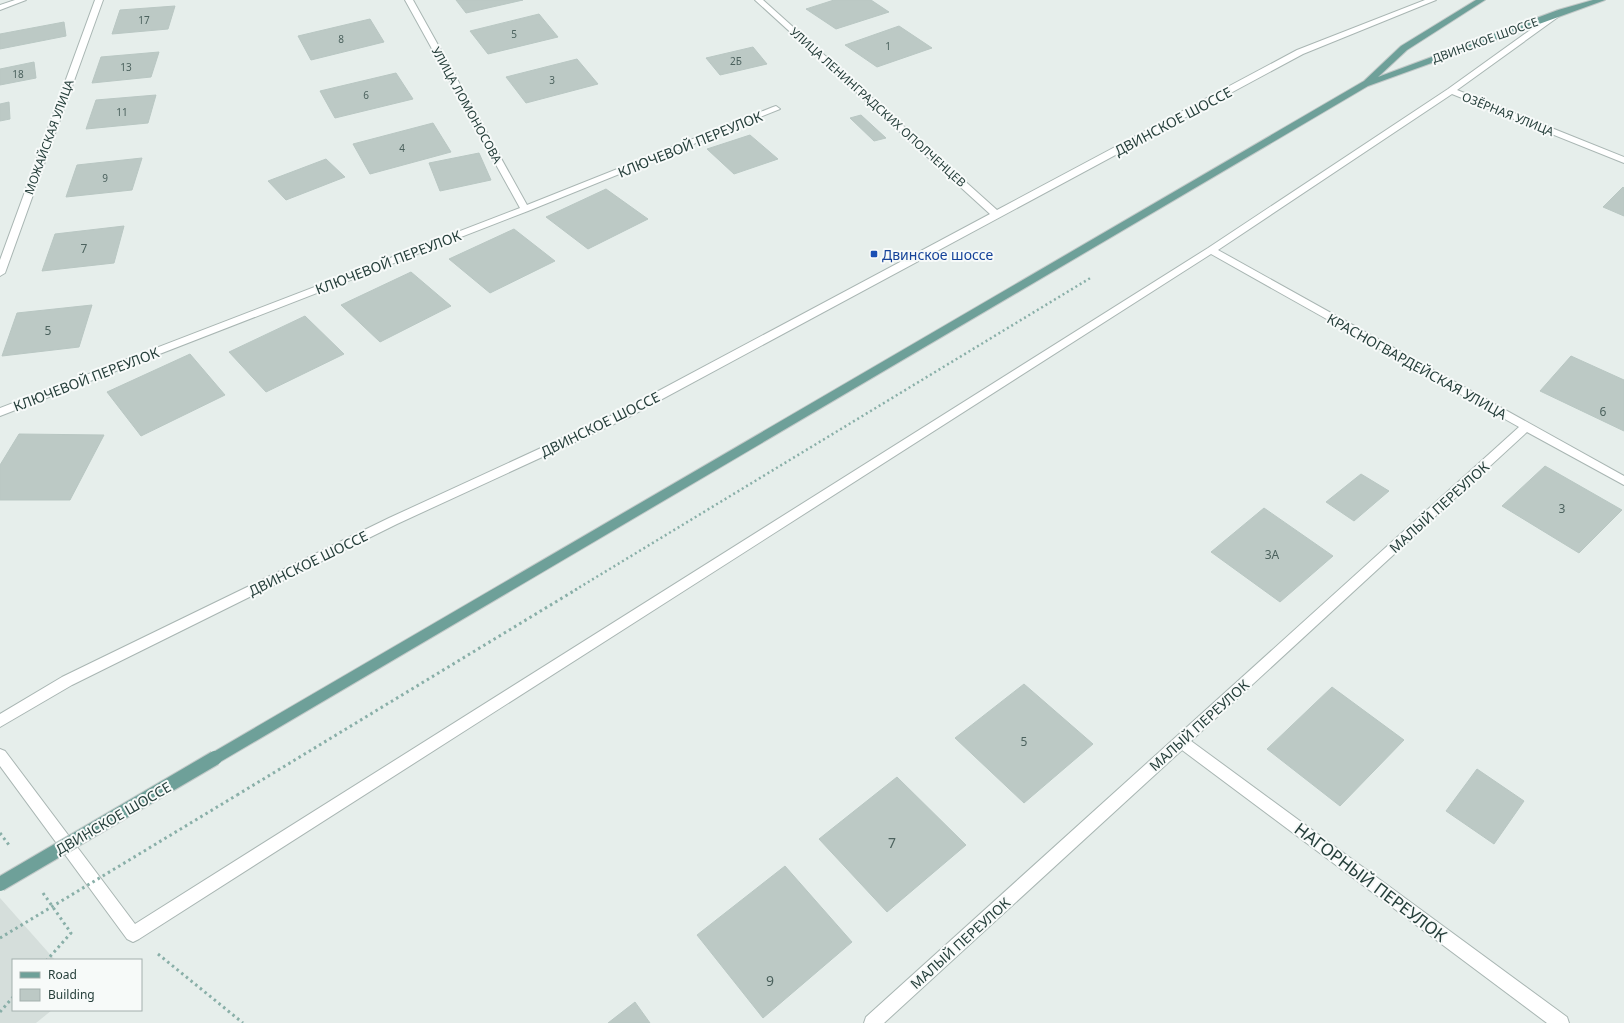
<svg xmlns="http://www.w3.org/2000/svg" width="1624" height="1023" viewBox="0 0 1624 1023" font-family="'Noto Sans',sans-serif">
	<rect width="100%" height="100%" fill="#e6eeeb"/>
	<path fill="#d5dedb" d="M0 898 55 960H13V1010H52L36 1023H0Z"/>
	<path fill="#bcc9c5" stroke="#b9c7c3" d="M456 0H523L466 13Z
		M834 0H871L889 12 836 29 806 9Z
		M175 6 168 29 112 34 120 10Z
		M539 14 558 37 488 54 470 31Z
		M370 19 384 42 311 60 298 36Z
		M64 22 66 36 0 49V34Z
		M899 26 932 48 877 67 845 45Z
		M753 47 767 64 720 75 706 58Z
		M159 52 151 77 92 83 101 57Z
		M577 59 598 84 526 103 506 77Z
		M34 62 36 78 0 85V69Z
		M396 73 413 99 335 118 320 91Z
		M156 95 148 123 86 129 96 100Z
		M9 102 10 119 0 121V104Z
		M861 115 886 138 874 141 850 118Z
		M433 123 451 152 370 174 353 144Z
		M750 135 778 159 734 174 707 149Z
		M479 153 491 180 440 191 429 163Z
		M142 158 132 190 66 197 77 165Z
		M326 159 345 177 286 200 268 181Z
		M1623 187 1624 188V216L1603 207Z
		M606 189 648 219 588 249 546 217Z
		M124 226 114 263 42 271 55 234Z
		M514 229 555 261 490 293 449 259Z
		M411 272 451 306 380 342 341 305Z
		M92 305 79 347 2 356 17 313Z
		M305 316 344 354 266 392 229 352Z
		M190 354 225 395 141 436 107 392Z
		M1571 356 1624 380V431L1540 391Z
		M19 434 104 435 70 500H0V465Z
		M1545 466 1622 510 1579 553 1502 506Z
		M1361 474 1389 491 1354 521 1326 502Z
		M1264 508 1333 556 1280 602 1211 552Z
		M1024 684 1093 744 1024 803 955 738Z
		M1332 687 1404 740 1340 806 1267 749Z
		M1477 769 1524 801 1494 844 1446 811Z
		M897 777 966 845 887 912 819 839Z
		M785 866 852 942 763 1018 697 935Z
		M635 1002 650 1023H608Z"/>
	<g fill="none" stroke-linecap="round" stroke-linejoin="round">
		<defs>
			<path id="minor" d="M15 0H26L0 10V5Z
				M95 0H103L5 273 0 276V260Z
				M405 0H413L527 205 773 107 776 106 780 109 528 211 0 416V408L520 208Z
				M755 0H763L997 210 1297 50 1425 0H1436L1303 54 627 418 397 524 72 685 0 727V714L62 677 389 518 619 412 990 214Z
				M1558 10 1565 12 1457 90 1624 157V163L1452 94 1218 250 1624 476V485L1527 432 1191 741 1567 1017 1569 1023H1547L1182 750 884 1023H864L866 1017 1519 427 1211 254 139 939 133 942 127 939 0 766V749L5 751 135 924 1208 248 1448 89Z"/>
			<path id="major" d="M1476 0H1485L1407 50 1378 77 1558 10 1593 0H1605L1368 86 220 762 215 764 210 762 208 758 210 754 1364 81 1401 46Z"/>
		</defs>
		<use href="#minor" stroke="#a9b6b3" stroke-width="2"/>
		<use href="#major" stroke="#c2c9c8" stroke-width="2"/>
		<path stroke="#89afa8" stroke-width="2.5" stroke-dasharray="2 3" stroke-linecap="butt" d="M575 590 1092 277"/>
		<path stroke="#89afa8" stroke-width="3" stroke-dasharray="2.5 3.5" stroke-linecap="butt" d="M237 795 577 589
			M0 833 9 845
			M43 893 71 933 47 960
			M158 954 243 1023
			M0 1012 13 997"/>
		<use href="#minor" fill="#fff" fill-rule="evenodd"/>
		<use href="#major" fill="#6ea099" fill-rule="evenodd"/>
		<defs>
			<path id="major-bridge" d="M0 884 215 758"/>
		</defs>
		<use href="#major-bridge" stroke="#c2c9c8" stroke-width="16" stroke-linecap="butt"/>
		<path stroke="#89afa8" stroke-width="3" stroke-dasharray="2.5 3.5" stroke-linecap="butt" d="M0 938 237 795"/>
		<use href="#major-bridge" stroke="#6ea099" stroke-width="14"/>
	</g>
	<rect fill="#1a4fb4" stroke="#f7faf9" stroke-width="1.5" x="870" y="250" width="8" height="8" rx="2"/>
	<g text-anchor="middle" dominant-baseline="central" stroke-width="4" stroke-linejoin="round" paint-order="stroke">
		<g font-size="10" fill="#4c625e">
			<text x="144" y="20">17</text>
			<text x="514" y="34">5</text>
			<text x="341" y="39">8</text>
			<text x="888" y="46">1</text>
			<text x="736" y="61">2Б</text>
			<text x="126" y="67">13</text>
			<text x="18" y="74">18</text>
			<text x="552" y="80">3</text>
			<text x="366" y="95">6</text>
			<text x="122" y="112">11</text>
			<text x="402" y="148">4</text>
			<text x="105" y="178">9</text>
		</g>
		<g font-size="12" fill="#263f3b" stroke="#f7faf9">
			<text transform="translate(1485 40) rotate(-20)">ДВИНСКОЕ ШОССЕ</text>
			<text transform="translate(467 105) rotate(61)">УЛИЦА ЛОМОНОСОВА</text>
			<text transform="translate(878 107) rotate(42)">УЛИЦА ЛЕНИНГРАДСКИХ ОПОЛЧЕНЦЕВ</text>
			<text transform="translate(1508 114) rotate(22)">ОЗЁРНАЯ УЛИЦА</text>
			<text transform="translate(49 137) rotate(-70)">МОЖАЙСКАЯ УЛИЦА</text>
		</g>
		<g font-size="12" fill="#4c625e">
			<text x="84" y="248">7</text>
			<text x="48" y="330">5</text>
			<text x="1603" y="411">6</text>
			<text x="1562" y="508">3</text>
			<text x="1272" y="554">3А</text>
			<text x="1024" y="741">5</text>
		</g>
		<g font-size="14" fill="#263f3b" stroke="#f7faf9">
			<text transform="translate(1173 121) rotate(-28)">ДВИНСКОЕ ШОССЕ</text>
			<text transform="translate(690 144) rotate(-22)">КЛЮЧЕВОЙ ПЕРЕУЛОК</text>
			<text transform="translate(388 262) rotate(-21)">КЛЮЧЕВОЙ ПЕРЕУЛОК</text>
			<text transform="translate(1417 366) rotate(29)">КРАСНОГВАРДЕЙСКАЯ УЛИЦА</text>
			<text transform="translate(86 379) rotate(-21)">КЛЮЧЕВОЙ ПЕРЕУЛОК</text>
			<text transform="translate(600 424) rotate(-26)">ДВИНСКОЕ ШОССЕ</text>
			<text transform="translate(1439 507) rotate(-42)">МАЛЫЙ ПЕРЕУЛОК</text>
			<text transform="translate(308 563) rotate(-26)">ДВИНСКОЕ ШОССЕ</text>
			<text transform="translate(1199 725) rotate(-42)">МАЛЫЙ ПЕРЕУЛОК</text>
			<text transform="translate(113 818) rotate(-30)">ДВИНСКОЕ ШОССЕ</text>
			<text transform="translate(960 943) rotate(-42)">МАЛЫЙ ПЕРЕУЛОК</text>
		</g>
		<g font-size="14" fill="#164399" stroke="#f7faf9" text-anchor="start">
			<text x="882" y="254">Двинское шоссе</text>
		</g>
		<g font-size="14" fill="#4c625e">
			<text x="892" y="842">7</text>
			<text x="770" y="980">9</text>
		</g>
		<g font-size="17" fill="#263f3b" stroke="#f7faf9">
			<text transform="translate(1371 882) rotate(37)">НАГОРНЫЙ ПЕРЕУЛОК</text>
		</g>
	</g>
	<rect x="12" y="959" width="130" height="52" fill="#f7faf9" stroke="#a3afad"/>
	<rect x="20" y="972" width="20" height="6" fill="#6ea099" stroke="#a3afad"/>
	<text x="48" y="979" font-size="12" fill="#263f3b">Road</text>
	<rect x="20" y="989" width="20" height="12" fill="#bcc9c5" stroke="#a3afad"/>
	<text x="48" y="999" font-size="12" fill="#263f3b">Building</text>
</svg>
